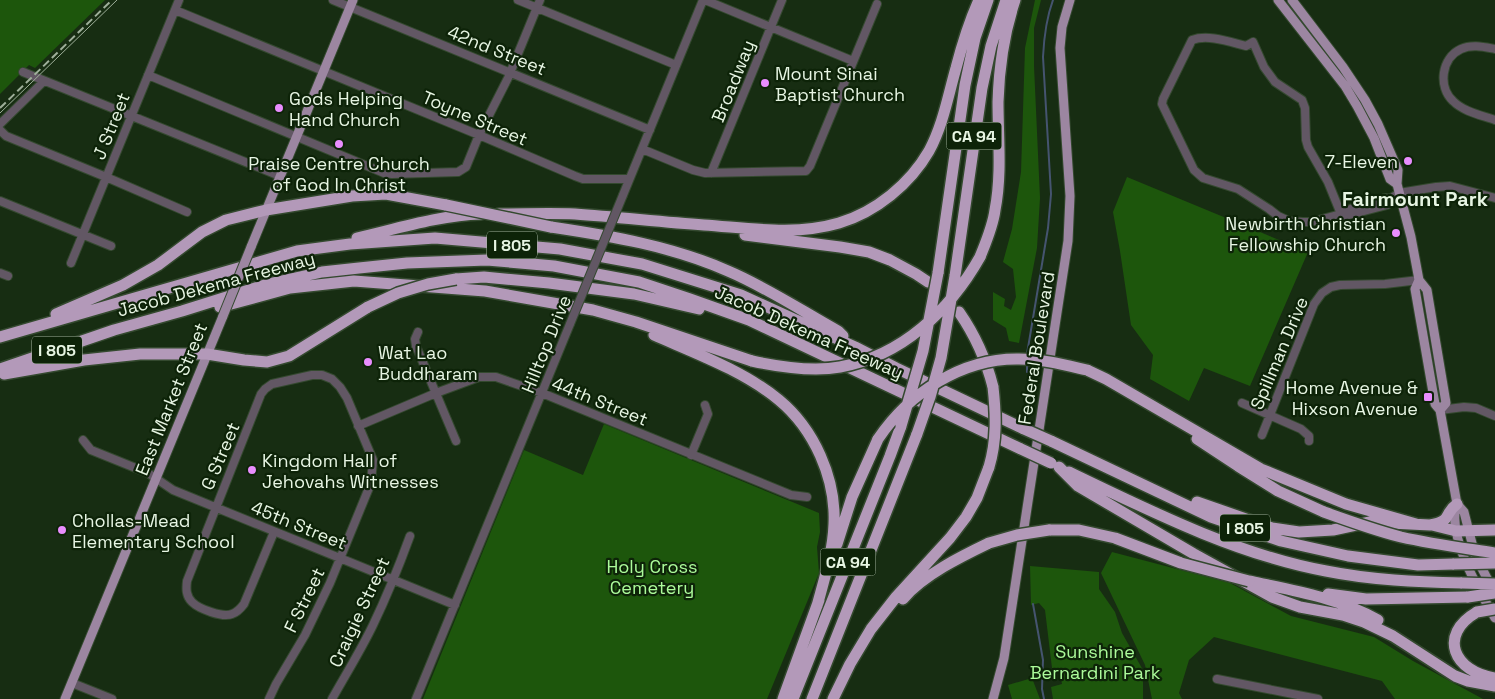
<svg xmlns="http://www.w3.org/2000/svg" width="1495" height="699" viewBox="0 0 1495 699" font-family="'Space Grotesk',sans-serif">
	<rect width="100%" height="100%" fill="#172d12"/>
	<path fill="#1d560c" d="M0 0H105L35 68 29 65 0 94Z
		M1035 0H1041L1034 28V66L1040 198 1037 248 1019 343 1009 341 1006 328 993 320V292L1005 299 1004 306 1011 310 1016 297 1013 269 1003 262 1012 229 1021 172 1025 48Z
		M1127 177 1308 252 1250 386 1204 368 1189 401 1150 379 1153 355 1131 325 1120 251 1113 212Z
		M604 424 819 513 820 532 817 547 819 573 767 699H423L524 450 583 475Z
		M1112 552 1230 583 1291 616 1374 637 1413 661 1483 699H1395L1382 681 1214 637 1189 660 1179 693 1182 699H1152L1145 665 1101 573Z
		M1030 566 1099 572V589L1115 612 1122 633 1143 670V699H1053L1051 687 1062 684 1059 668H1052L1045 610 1039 603 1031 605Z
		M1032 678 1040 699H1012L1008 685Z"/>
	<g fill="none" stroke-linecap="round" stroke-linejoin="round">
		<path stroke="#45546f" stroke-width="2" d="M1027 354 1048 228 1051 194 1043 57C1044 37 1046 19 1053 0
			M1027 364V372
			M1033 604 1043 660 1042 689 1044 699"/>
		<defs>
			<path id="minor" d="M333 0 650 130
				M518 0 676 65
				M705 0 853 61
				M175 10 479 135 575 176 583 179H629
				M1495 49C1484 47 1472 44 1461 49 1441 58 1438 87 1453 101 1464 112 1481 115 1495 120
				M23 72 280 176
				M148 75 384 173 392 174 458 172 466 167 479 135 508 78 540 0
				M0 124 44 81
				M0 130 6 136 106 177 187 212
				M642 149 693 170 705 173 806 171 810 166 877 4
				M711 173 782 0
				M623 195 703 0
				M0 201 111 246
				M1341 214 1328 182 1308 147 1306 140 1305 108 1302 100 1275 82 1264 67 1253 42 1246 46C1230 42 1208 34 1192 40L1163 99 1162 104 1194 170 1203 178 1238 189 1269 209 1278 216 1289 221 1303 222H1311L1341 214 1344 211 1385 198 1390 199
				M1341 214 1345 216 1387 205 1390 199 1399 193 1436 187 1450 186 1495 198
				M71 263 179 0
				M0 273 8 276
				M418 332 415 339 416 346 456 441
				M1242 403 1301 429 1309 436V441
				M1440 410 1464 407 1476 408 1495 416
				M358 426 436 393 479 377H496L542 393 791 495 807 497
				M1262 435 1314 304 1322 293 1331 287 1340 285 1385 284 1419 280
				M83 440 91 450 148 473 173 490 455 605
				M691 455 708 414 705 405
				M1217 679 1318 699
				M72 683 112 699
				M269 699 276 684 305 635 330 583 371 483 373 460 347 398 340 387 332 379 322 375H312L272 384 265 389 261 394 187 581C186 589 186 596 192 602 199 609 223 618 232 614 238 612 241 608 244 604L274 532
				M332 699C346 674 361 650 373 625 387 596 399 566 410 536
				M416 699 570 324"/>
			<path id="major" d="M1278 0 1345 86 1357 106 1374 138 1390 179 1397 184
				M1292 0 1343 67 1365 100 1378 124 1398 170 1397 184 1411 237 1419 280 1415 289 1435 404 1440 410 1457 504C1446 534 1479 591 1495 618
				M251 247 353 0
				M1419 280 1427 290 1446 403 1440 410
				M1457 504 1464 512 1475 555 1492 588
				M65 699 223 316
				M993 699 1004 658 1068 241 1070 196 1060 48 1062 27 1070 0"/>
			<path id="highway" d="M499 214C525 214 550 213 575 214 618 217 661 222 704 225 749 228 795 236 839 223 876 212 910 184 929 151 943 125 948 96 956 68 962 45 969 22 979 0
				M551 227C611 236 672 246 728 271 766 287 802 311 838 331L843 336
				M745 235 840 247 869 252 890 260 916 274 928 282
				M357 238C396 229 441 215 481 214
				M980 257C986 242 993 226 995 210 1002 174 998 138 998 102 999 68 1004 33 1015 0
				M938 273 965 85 975 38 988 0
				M955 276 982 88 991 46 1006 0
				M456 279 484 277 549 283 634 294 699 309
				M220 307 290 288 354 281 485 291 593 310 636 322 752 361
				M959 312C975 335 986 359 993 387
				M56 314 123 285 158 265 202 232 226 220 266 210 352 196 386 194 446 205
				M654 335C695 353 744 371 779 400 814 429 836 478 834 524 833 552 824 580 817 606
				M0 337 297 251 350 244 435 238 560 249 642 264 741 295 855 347 896 368 1024 429
				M0 369 114 330 182 311 268 284 322 272 359 268 407 263 487 260 554 266 639 282 690 299 749 320 1021 449
				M1087 370 1106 379 1261 469 1346 504 1416 524
				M4 374 84 360 140 354H207L244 360 267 362 289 356 368 307
				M1197 439 1238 466 1278 491 1324 512
				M1051 441 1211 517 1281 541 1348 556 1418 565 1454 564
				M1059 467 1078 486 1194 554 1272 597 1300 607 1343 615 1364 622 1393 636 1455 676 1468 681 1495 686
				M1069 472C1150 511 1238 555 1326 571 1371 580 1417 582 1462 583
				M1197 502 1272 528 1299 532 1333 530 1370 522 1430 525C1453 521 1443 514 1457 504
				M1432 525 1456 531 1495 530
				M1049 530H1079L1115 538 1181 563
				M837 544 852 497 878 439
				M1249 581C1292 590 1339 598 1378 620
				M1328 594 1366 599 1468 597
				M903 599C923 575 962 556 989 543
				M1477 612C1437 635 1454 672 1495 678
				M783 699 819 600
				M793 699 890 456 901 426
				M812 699 917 434
				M833 699 850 664 871 629 896 597 950 538 966 517 977 498 989 467"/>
		</defs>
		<use href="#minor" stroke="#34492f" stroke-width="10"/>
		<use href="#major" stroke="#34492f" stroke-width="11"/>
		<use href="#highway" stroke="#34492f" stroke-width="14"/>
		<use href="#minor" stroke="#625764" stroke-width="8"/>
		<use href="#major" stroke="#9c86a1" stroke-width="9"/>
		<use href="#highway" stroke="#b399b9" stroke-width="11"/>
		<path stroke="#9eaf99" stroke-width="1" d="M0 113 117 0"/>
		<path stroke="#9eaf99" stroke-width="2" stroke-dasharray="8 4" stroke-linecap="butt" d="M0 108 112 0"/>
		<defs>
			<path id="minor-bridge" d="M570 324 623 195"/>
			<path id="major-bridge" d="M223 316 251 247"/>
			<path id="highway-bridge" d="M446 205 551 227
				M368 307 398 293 428 284 456 279
				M752 361C780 367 812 372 840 367 902 356 950 310 980 257
				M901 426 923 351 938 273
				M1024 429 1051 441
				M917 434 930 397 941 358 955 276
				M878 439C909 393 962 358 1019 359 1042 359 1065 365 1087 370
				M1021 449 1051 463
				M989 467C997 440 996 414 993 387
				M1324 512C1349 521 1374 530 1401 537 1432 544 1463 548 1495 553
				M989 543 1017 535 1049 530
				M1181 563 1249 581
				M1454 564 1495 563
				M1462 583 1495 584
				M1468 597 1495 593
				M1477 612 1495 609"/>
		</defs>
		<use href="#minor-bridge" stroke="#34492f" stroke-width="10" stroke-linecap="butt"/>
		<use href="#major-bridge" stroke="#34492f" stroke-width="11" stroke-linecap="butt"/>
		<use href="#highway-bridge" stroke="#34492f" stroke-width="14" stroke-linecap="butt"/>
		<use href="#minor-bridge" stroke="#625764" stroke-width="8"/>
		<use href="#major-bridge" stroke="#9c86a1" stroke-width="9"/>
		<use href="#highway-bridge" stroke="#b399b9" stroke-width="11"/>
	</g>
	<g fill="#e98dfe" stroke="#0d2308" stroke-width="2">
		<circle cx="765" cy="83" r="5"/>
		<circle cx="279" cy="108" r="5"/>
		<circle cx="339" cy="144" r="5"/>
		<circle cx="1408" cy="161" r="5"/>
		<circle cx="1396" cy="233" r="5"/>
		<circle cx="368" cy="362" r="5"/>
		<rect x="1423" y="392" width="10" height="10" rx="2.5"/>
		<circle cx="252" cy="470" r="5"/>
		<circle cx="62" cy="530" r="5"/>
	</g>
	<g text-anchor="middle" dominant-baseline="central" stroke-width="4.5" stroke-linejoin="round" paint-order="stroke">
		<g fill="#0d2308" stroke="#a6b6a1" stroke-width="1">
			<rect x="946.5" y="122.5" width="55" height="27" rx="4"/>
			<rect x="487" y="231.5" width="50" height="27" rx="4"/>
			<rect x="32" y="336.5" width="50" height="27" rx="4"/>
			<rect x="1220" y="514.5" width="50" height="27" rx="4"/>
			<rect x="820.5" y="548.5" width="55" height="27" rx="4"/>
		</g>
		<g font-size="16" font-weight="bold" fill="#e7f5e3">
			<text x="974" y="136">CA 94</text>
			<text x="512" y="245">I 805</text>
			<text x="57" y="350">I 805</text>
			<text x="1245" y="528">I 805</text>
			<text x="848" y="562">CA 94</text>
		</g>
		<g font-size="18" fill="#e7f5e3" stroke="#0d2308">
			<text transform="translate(497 50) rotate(22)">42nd Street</text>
			<text transform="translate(733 81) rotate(-68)">Broadway</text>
			<text transform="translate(475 118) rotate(23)">Toyne Street</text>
			<text transform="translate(111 126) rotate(-68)">J Street</text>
			<text transform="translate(216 284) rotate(-15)">Jacob Dekema Freeway</text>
			<text transform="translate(809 332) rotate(24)">Jacob Dekema Freeway</text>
			<text transform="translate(546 344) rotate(-68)">Hilltop Drive</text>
			<text transform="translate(1036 348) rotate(-81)">Federal Boulevard</text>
			<text transform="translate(1279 353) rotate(-67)">Spillman Drive</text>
			<text transform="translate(171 399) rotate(-68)">East Market Street</text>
			<text transform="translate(600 401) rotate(22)">44th Street</text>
			<text transform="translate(220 456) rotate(-67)">G Street</text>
			<text transform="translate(299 525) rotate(22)">45th Street</text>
			<text transform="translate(304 600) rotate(-64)">F Street</text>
			<text transform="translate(359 612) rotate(-65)">Craigie Street</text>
		</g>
		<g font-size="18" fill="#e7f5e3" stroke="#0d2308" text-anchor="start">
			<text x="775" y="73">Mount Sinai<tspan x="775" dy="21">Baptist Church</tspan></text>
			<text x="289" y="98">Gods Helping<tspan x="289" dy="21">Hand Church</tspan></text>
			<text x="1398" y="161" text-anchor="end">7-Eleven</text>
			<text x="339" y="163" text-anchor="middle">Praise Centre Church<tspan x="339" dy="21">of God In Christ</tspan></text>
			<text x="1386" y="223" text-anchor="end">Newbirth Christian<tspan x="1386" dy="21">Fellowship Church</tspan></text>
			<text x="378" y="352">Wat Lao<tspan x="378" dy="21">Buddharam</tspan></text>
			<text x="1418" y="387" text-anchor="end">Home Avenue &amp;<tspan x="1418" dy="21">Hixson Avenue</tspan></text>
			<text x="262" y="460">Kingdom Hall of<tspan x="262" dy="21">Jehovahs Witnesses</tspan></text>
			<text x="72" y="520">Chollas-Mead<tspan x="72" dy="21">Elementary School</tspan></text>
		</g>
		<g font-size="18" fill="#acfb9a" stroke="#0d2308">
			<text x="652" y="566">Holy Cross<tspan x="652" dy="21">Cemetery</tspan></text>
			<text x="1095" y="651">Sunshine<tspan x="1095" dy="21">Bernardini Park</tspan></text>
		</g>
		<g font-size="20" font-weight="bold" fill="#e7f5e3" stroke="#0d2308">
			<text x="1415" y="199">Fairmount Park</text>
		</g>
	</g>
</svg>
